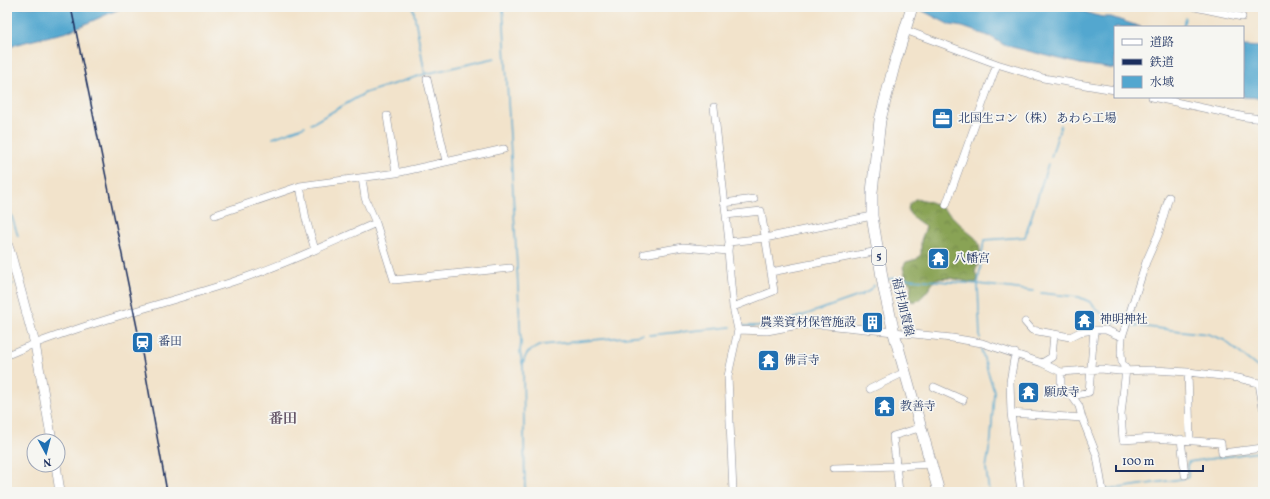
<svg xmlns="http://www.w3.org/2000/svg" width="1270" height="499" viewBox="0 0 1270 499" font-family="Vollkorn,'Noto Serif JP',serif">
	<defs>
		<pattern id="forest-crowns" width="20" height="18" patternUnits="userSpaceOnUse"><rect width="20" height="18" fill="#89a354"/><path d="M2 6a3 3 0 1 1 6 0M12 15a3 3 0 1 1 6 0" fill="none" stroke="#6f8549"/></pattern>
	</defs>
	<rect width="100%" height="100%" fill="#f6f6f2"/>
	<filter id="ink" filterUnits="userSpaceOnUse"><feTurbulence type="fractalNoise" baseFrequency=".025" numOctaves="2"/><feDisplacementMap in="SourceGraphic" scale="8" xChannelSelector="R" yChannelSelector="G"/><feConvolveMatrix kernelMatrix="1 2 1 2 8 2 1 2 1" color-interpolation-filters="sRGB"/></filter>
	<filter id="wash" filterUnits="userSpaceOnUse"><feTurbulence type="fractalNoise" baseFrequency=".012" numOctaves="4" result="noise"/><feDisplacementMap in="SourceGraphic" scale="16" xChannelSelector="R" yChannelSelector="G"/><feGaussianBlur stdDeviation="0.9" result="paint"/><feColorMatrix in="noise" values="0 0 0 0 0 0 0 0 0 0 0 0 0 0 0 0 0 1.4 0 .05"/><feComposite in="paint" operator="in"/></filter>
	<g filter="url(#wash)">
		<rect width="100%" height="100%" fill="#f2e3cb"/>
		<path fill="url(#forest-crowns)" stroke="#526959" d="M915 199C937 199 952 216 967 231 971 235 978 238 979 245 982 254 978 264 975 272L978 278 977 282 973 283 950 278 935 279C930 288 924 297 915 302L911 301 910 297 911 285 906 278 903 267 906 262 917 259 921 254V240L926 227C917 219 898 212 915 199Z"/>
		<path fill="#53a7cf" stroke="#376b96" d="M7 7H124L67 32 17 44 7 49Z
			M915 7H1071L1094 15 1103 17H1111L1141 27H1115V69L1080 64 1004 45 991 37 963 27 950 25Z
			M1243 46 1263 47V98L1243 97Z"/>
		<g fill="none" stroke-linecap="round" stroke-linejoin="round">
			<path stroke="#53a7cf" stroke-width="1.5" d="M413 7 425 74
				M503 7 521 342 520 352 523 367 525 492
				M1183 27 1185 18
				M311 124 365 93 425 74 495 58
				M273 138 305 126
				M1051 157 1061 125
				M7 202 18 236
				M887 279 896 278 978 284 1033 291
				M7 286 13 284
				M1041 293 1079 297 1090 302 1107 319 1116 323
				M1129 325 1208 334 1224 340 1257 367
				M741 326H765L799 317 859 296 869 291 874 285
				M649 335 731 327
				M980 338 978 284 984 240 1025 237 1048 164
				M981 349 994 391 991 439 986 468 989 492
				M7 360 29 351
				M523 365C525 352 530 350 542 345L643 335
				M1106 490 1188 478V462L1258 452"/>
		</g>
	</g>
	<g filter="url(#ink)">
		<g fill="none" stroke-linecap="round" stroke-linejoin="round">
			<defs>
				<path id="street" d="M1195 7 1242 17
					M905 30 997 64 1043 78 1115 90
					M427 79 446 161
					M1152 97 1245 117 1263 119
					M714 107 729 242 728 251 733 307 738 330 728 376 733 492
					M387 116 396 173
					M362 178 365 198 376 223 394 280 510 268
					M300 186 306 219 315 250
					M1169 197 1158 235 1146 262 1122 337 1121 352 1122 363 1126 369 1121 414 1123 440 1153 438 1221 443 1222 453 1263 448
					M724 203 754 199
					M946 205 997 64
					M215 215 300 186 396 173 504 149
					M726 215 761 211 774 291 733 307
					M729 242 765 238 872 216
					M644 254 683 247 728 251
					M771 272 878 251
					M1025 322 1032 330 1054 334
					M738 330 767 331 799 325H826L952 338 982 343 1042 363 1061 372 1101 369 1119 371 1154 370 1188 372 1238 378 1259 383 1263 407
					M1015 353 1010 382 1011 413 1021 492
					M7 355C80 324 157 306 232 282 281 266 328 244 376 223
					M1042 363 1052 357 1054 334 1070 337 1080 332 1094 330
					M1188 372 1190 440
					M934 387 963 400
					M870 389 905 372
					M1072 396 1089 392 1094 330H1106L1122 337
					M1011 413 1082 418 1079 406 1072 396 1061 392V372
					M1082 418 1097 456 1103 492
					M1181 439 1185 475
					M834 468 897 466 931 464
					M899 492 893 436 916 429 920 426"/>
				<path id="secondary" d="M7 243 11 255 35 344 52 441
					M56 465 60 492"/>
				<path id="primary" d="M912 7 894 66 880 120 872 192V216L884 289 894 333 939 492"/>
			</defs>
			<use href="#street" stroke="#868994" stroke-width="8"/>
			<use href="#secondary" stroke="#868994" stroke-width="10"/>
			<use href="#primary" stroke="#868994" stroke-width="12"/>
			<use href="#street" stroke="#fff" stroke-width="7"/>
			<use href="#secondary" stroke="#fff" stroke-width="9"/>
			<use href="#primary" stroke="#fff" stroke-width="11"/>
			<path stroke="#1b2f5e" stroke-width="1.5" d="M71 7 140 342 167 492"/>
		</g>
	</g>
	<defs>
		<symbol id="office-square" viewBox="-11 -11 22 22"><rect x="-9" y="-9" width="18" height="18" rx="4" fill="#1f6fb2" stroke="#f6f6f2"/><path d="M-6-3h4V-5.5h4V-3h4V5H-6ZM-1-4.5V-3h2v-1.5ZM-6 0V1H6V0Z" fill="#fff"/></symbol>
		<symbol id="temple-square" viewBox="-11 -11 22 22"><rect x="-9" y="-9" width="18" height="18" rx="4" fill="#1f6fb2" stroke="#f6f6f2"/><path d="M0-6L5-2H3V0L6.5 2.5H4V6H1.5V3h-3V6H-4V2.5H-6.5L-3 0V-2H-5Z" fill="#fff"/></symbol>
		<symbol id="building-square" viewBox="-11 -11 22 22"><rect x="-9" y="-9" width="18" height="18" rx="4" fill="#1f6fb2" stroke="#f6f6f2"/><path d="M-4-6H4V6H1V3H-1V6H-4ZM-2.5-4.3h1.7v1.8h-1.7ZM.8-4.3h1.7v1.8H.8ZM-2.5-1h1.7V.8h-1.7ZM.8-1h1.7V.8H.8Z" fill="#fff"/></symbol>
		<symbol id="station-square" viewBox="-11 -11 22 22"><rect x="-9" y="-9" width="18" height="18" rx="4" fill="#1f6fb2" stroke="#f6f6f2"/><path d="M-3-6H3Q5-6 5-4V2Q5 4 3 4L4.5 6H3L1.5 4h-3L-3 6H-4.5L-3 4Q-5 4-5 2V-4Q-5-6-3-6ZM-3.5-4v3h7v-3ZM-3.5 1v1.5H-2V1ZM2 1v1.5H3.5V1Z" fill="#fff"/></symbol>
	</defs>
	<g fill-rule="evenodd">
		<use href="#office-square" x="930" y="106" width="25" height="25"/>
		<use href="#temple-square" x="926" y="246" width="25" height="25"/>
		<use href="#temple-square" x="1072" y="308" width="25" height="25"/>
		<use href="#building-square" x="860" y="310" width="25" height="25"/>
		<use href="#station-square" x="130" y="330" width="25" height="25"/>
		<use href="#temple-square" x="756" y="348" width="25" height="25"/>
		<use href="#temple-square" x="1016" y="380" width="25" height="25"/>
		<use href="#temple-square" x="872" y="394" width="25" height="25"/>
	</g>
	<g text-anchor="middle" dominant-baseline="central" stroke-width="3.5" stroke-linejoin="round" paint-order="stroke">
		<rect fill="#f6f6f2" stroke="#5d6b8a" stroke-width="1" x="872" y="247" width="14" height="18" rx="3"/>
		<g font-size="11" font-weight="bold" fill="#1b2f5e">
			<text x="879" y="256">5</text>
		</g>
		<g font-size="12" fill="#1b2f5e" stroke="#f6f6f2" text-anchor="start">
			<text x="958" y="119">北国生コン（株） あわら工場</text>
			<text x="954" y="259">八幡宮</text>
			<text x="1100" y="320">神明神社</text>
			<text x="856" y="323" text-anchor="end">農業資材保管施設</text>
			<text x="158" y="342">番田</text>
			<text x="784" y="361">佛言寺</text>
			<text x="1044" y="393">願成寺</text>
			<text x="900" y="407">教善寺</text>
		</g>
		<g font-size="12" fill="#1b2f5e" stroke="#f6f6f2">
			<text transform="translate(902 307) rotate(77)">福井加賀線</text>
		</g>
		<g font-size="14" font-weight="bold" fill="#67586a" stroke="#f6f6f2">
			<text x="283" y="419">番田</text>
		</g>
	</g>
	<rect width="1270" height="499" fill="none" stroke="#f6f6f2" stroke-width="24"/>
	<rect x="1114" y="26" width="130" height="72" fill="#f6f6f2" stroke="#9ea6b7"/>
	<rect x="1122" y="39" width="20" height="6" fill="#ffffff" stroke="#9ea6b7"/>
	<text x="1150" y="46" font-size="12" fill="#1b2f5e">道路</text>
	<rect x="1122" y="59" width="20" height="6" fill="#1b2f5e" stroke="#9ea6b7"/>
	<text x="1150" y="66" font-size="12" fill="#1b2f5e">鉄道</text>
	<rect x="1122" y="76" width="20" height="12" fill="#53a7cf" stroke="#9ea6b7"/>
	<text x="1150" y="86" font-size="12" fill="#1b2f5e">水域</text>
	<g transform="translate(46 453) rotate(173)"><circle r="19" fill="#f6f6f2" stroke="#9ea6b7"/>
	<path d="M0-3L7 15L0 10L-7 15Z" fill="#1f6fb2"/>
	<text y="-6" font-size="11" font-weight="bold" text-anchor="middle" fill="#1b2f5e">N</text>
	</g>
	<path d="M1116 465v6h87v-6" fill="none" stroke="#1b2f5e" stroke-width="2"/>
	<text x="1122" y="465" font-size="12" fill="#1b2f5e" stroke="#f6f6f2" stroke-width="3" paint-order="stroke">100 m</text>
</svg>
